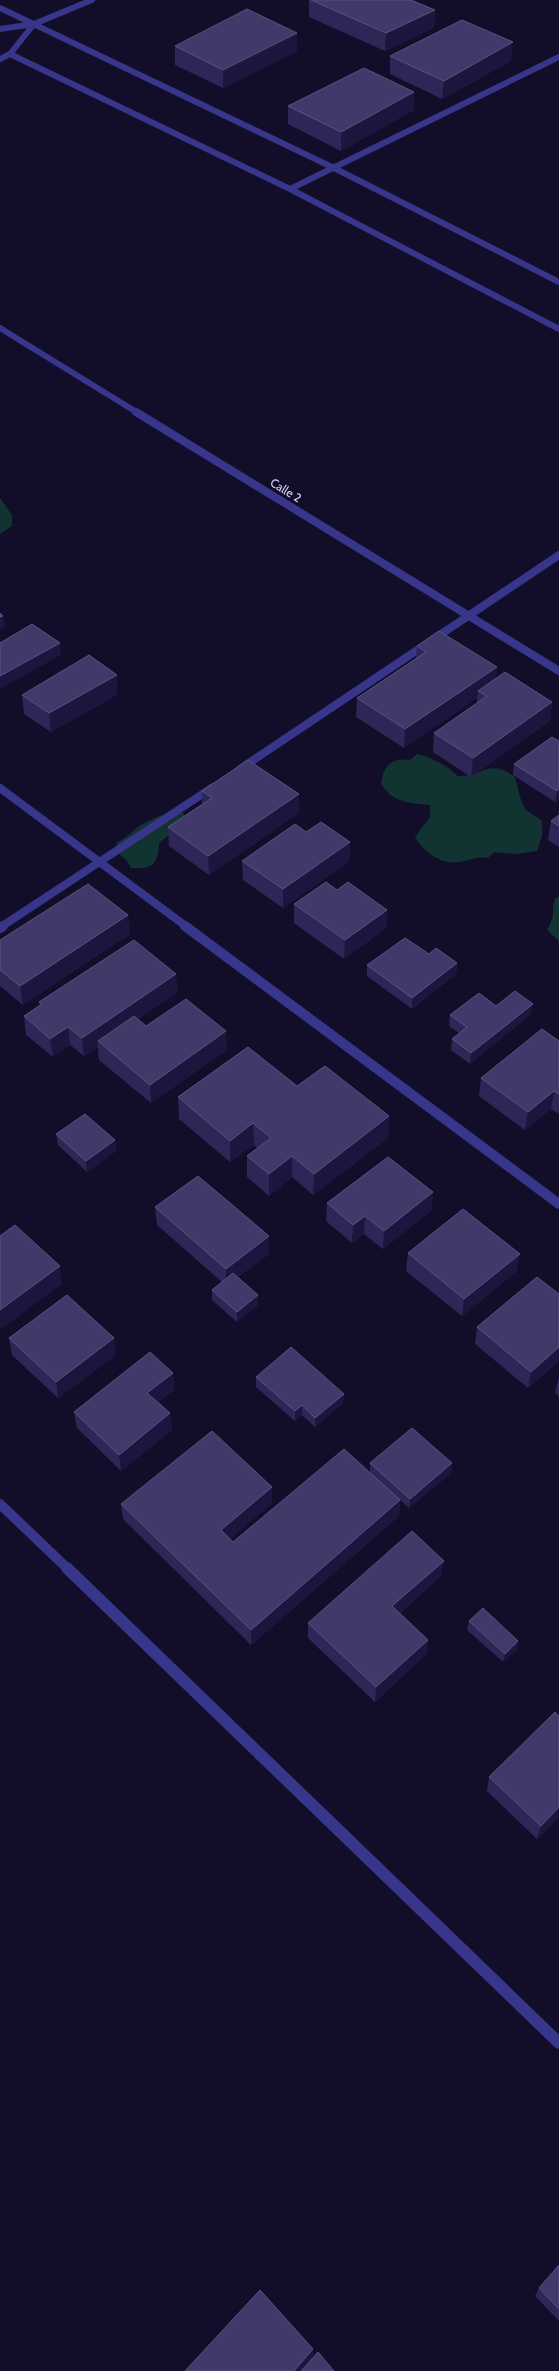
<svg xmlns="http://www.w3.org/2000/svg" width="559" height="2371" viewBox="0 0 559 2371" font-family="Cabin,sans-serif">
	<rect width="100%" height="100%" fill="#120e29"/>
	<path fill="#113331" d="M0 498 12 515V526L0 534Z
		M417 754C428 756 451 767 457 776 484 777 487 758 514 776 519 788 518 797 526 810 529 813 538 817 542 821V836L537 851 515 854 494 852 488 858C474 856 471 861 458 862 441 865 422 851 415 837L430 817V805C411 803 391 803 381 783 384 765 392 757 410 760Z
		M174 812 184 813 183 824 159 843C158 865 153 869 131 868L127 861 115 850 117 842C125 839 128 835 135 829 146 821 160 815 174 812Z
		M559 897V941L547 930C556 915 551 913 555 898Z"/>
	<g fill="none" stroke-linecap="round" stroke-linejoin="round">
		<path stroke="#38368b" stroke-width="6" d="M0 8 334 168 559 282
			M0 29 34 24 92 0
			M10 54 290 189 559 329
			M0 59 10 54 34 24
			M290 189 559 57
			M0 328 138 413"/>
		<path stroke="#38368b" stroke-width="8" d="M136 412 559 671
			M240 769 559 555
			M0 788 187 927
			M1 927 213 787"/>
		<path stroke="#38368b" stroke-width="10" d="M185 926 559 1204
			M0 928 3 926
			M0 1504 68 1569"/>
		<path stroke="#38368b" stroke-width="12" d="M67 1568 559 2043"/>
	</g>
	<path fill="#2f2658" d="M309 0H411L435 10 434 28 385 51 309 17Z
		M297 33V51L223 88 175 65V46Z
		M390 56 511 61 442 99 390 74Z
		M288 106 414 110 341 151 288 124Z
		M417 646 552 702 550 721 471 777 433 752 434 733 477 703V698L404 748 356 717 357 698 416 658Z
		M118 694 51 732 24 714 22 695Z
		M552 737 559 800 555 802 513 775 514 764Z
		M202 791 299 794V813L209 875 169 846 168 827 202 804Z
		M559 815V847L548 840 551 821Z
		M306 832 350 842V861L283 908 243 880 242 861Z
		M337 890 387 910 386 928 344 959 294 923V904Z
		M128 915 130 934 23 1005 0 986V940Z
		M429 954 457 963 456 974 412 1009 367 976V965Z
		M178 992 138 1019 146 1026 227 1050 151 1103 99 1060 98 1047 84 1056 70 1045 53 1057 26 1035 24 1016 40 1005 39 1002Z
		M496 1006 531 1014 470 1064 451 1050 452 1039 459 1033 449 1026 450 1015Z
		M559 1041V1114L551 1109 525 1130 479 1096 481 1078Z
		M297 1086 389 1116 388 1138 313 1195 292 1177 269 1196 247 1177V1156L257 1148 254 1145 230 1162 179 1119 178 1097Z
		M56 1134 115 1140 116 1151 87 1172 58 1145Z
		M327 1203 432 1210 383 1249 364 1234 352 1243 326 1221Z
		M155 1207 269 1254 238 1277 258 1305 237 1322 212 1300V1290L222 1282 157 1225Z
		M408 1253 517 1271 462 1316 406 1271Z
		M559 1294V1361L528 1388 475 1344 477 1327Z
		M9 1338 116 1355 58 1398 12 1355Z
		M173 1373 174 1390 158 1402 170 1413 172 1430 121 1471 77 1428 74 1412Z
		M559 1376V1396L555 1393Z
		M256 1377 344 1394 343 1403 315 1427 302 1415 295 1421 256 1387Z
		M370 1463H452L451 1473 409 1508 400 1500 399 1516 251 1645 123 1519 121 1504 272 1487V1503L230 1539 233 1542 370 1473Z
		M441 1576 400 1613 428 1640 426 1654 375 1702 308 1638V1623Z
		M469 1621 517 1650 503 1662 467 1630Z
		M489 1777 559 1817 537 1839 487 1791Z
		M559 2265V2321L535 2296 539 2288Z"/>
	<path fill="#1c153d" d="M435 10 434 28 385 51 386 33Z
		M297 33V51L223 88V70Z
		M513 42 511 61 442 99 444 81Z
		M414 92V110L341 151V132Z
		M3 616 5 627 0 630V617Z
		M60 643 61 655 0 689V676Z
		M497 667 496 686 478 691 477 698 404 748 405 729Z
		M117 675 118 694 51 732 49 713Z
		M552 702 550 721 471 777 473 758Z
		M559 789V800L555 802 557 791Z
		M299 794V813L209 875 208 856Z
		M350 842V861L283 908V889Z
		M387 910 386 928 344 959 345 940Z
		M128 915 130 934 23 1005 20 986Z
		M457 963 456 974 412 1009V998Z
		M176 974 178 992 101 1044 98 1041V1047L84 1056 82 1038Z
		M533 1004 531 1014 470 1064 471 1053Z
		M68 1027 70 1045 53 1057 50 1039Z
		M226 1031 227 1050 151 1103 150 1085Z
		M554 1091 551 1109 525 1130 528 1112Z
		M389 1116 388 1138 313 1195 314 1174Z
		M253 1123 254 1145 230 1162V1141Z
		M115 1140 116 1151 87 1172 86 1161Z
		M292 1156V1177L269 1196V1174Z
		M433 1192 432 1210 383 1249 384 1231Z
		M365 1216 364 1234 352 1243 353 1225Z
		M269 1236V1254L226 1286V1269Z
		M520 1254 517 1271 462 1316 464 1299Z
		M60 1266 62 1284 0 1330V1310Z
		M258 1295V1305L237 1322V1312Z
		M114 1338 116 1355 58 1398 56 1382Z
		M559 1347V1361L528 1388 531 1372Z
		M173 1373 174 1390 149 1409 147 1393Z
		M344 1394 343 1403 315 1427V1418Z
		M302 1405V1415L295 1421V1411Z
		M170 1413 172 1430 121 1471 119 1455Z
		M452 1463 451 1473 409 1508 410 1499Z
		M272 1487V1503L222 1546 221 1530Z
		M400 1500 399 1516 251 1645V1630Z
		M444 1561 441 1576 391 1621 392 1606Z
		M428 1640 426 1654 375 1702 376 1687Z
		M518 1641 517 1650 503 1662 505 1654Z
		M559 1807V1817L537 1839 541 1826Z
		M313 2349V2356L300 2371H294Z"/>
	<path fill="#41396a" stroke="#595281" d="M311 0H411L435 10 386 33Z
		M247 9 297 33 223 70 175 46Z
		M462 20 513 42 444 81 390 56Z
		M364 68 414 92 341 132 288 106Z
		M0 613 3 616 0 617Z
		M32 624 60 643 0 676V643Z
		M439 631 497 667 405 729 357 698 426 652 417 646Z
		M89 655 117 675 49 713 22 695Z
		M505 672 552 702 473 758 434 733 487 696 478 691Z
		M552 737 559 741V789L557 791 514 764Z
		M248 760 299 794 208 856 168 827 212 798 202 791Z
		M559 815V826L551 821Z
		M321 822 350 842 283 889 242 861 295 824 306 832Z
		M326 882 337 890 348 882 387 910 345 940 294 904Z
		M88 884 128 915 20 986 0 970V940Z
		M405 938 429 954 436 948 457 963 412 998 367 965Z
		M134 940 176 974 82 1038 68 1027 50 1039 24 1016 42 1004 39 1002Z
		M515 991 533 1004 471 1053 452 1039 467 1027 450 1015 479 993 496 1006Z
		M186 999 226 1031 150 1085 98 1041 134 1016 146 1026Z
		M542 1029 559 1041V1094L554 1091 528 1112 481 1078Z
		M248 1047 297 1086 325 1066 389 1116 314 1174 292 1156 269 1174 247 1156 271 1138 253 1123 230 1141 178 1097Z
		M85 1114 115 1140 86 1161 56 1134Z
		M388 1157 433 1192 384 1231 365 1216 353 1225 327 1203Z
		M198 1176 269 1236 226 1269 155 1207Z
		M463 1209 520 1254 464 1299 408 1253Z
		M15 1225 60 1266 0 1310V1236Z
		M233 1273 258 1295 237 1312 212 1290Z
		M537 1277 559 1294V1347L531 1372 477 1327Z
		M67 1295 114 1338 56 1382 9 1338Z
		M291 1347 344 1394 315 1418 302 1405 295 1411 256 1377Z
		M150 1352 173 1373 147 1393 170 1413 119 1455 74 1412Z
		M412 1428 452 1463 410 1499 370 1463Z
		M212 1431 272 1487 221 1530 233 1542 344 1449 400 1500 251 1630 121 1504Z
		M412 1531 444 1561 392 1606 428 1640 376 1687 308 1623Z
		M483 1608 518 1641 505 1654 469 1621Z
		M555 1712 559 1716V1807L541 1826 489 1777Z
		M559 2265V2309L539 2288Z
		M260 2290 313 2349 294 2371H185Z
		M318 2352 334 2371H301Z"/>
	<g text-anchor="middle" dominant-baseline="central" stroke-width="3" stroke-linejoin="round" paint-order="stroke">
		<g font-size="12" fill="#dad6ff" stroke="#120e29">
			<text transform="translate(286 490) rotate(32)">Calle 2</text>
		</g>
	</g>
</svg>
